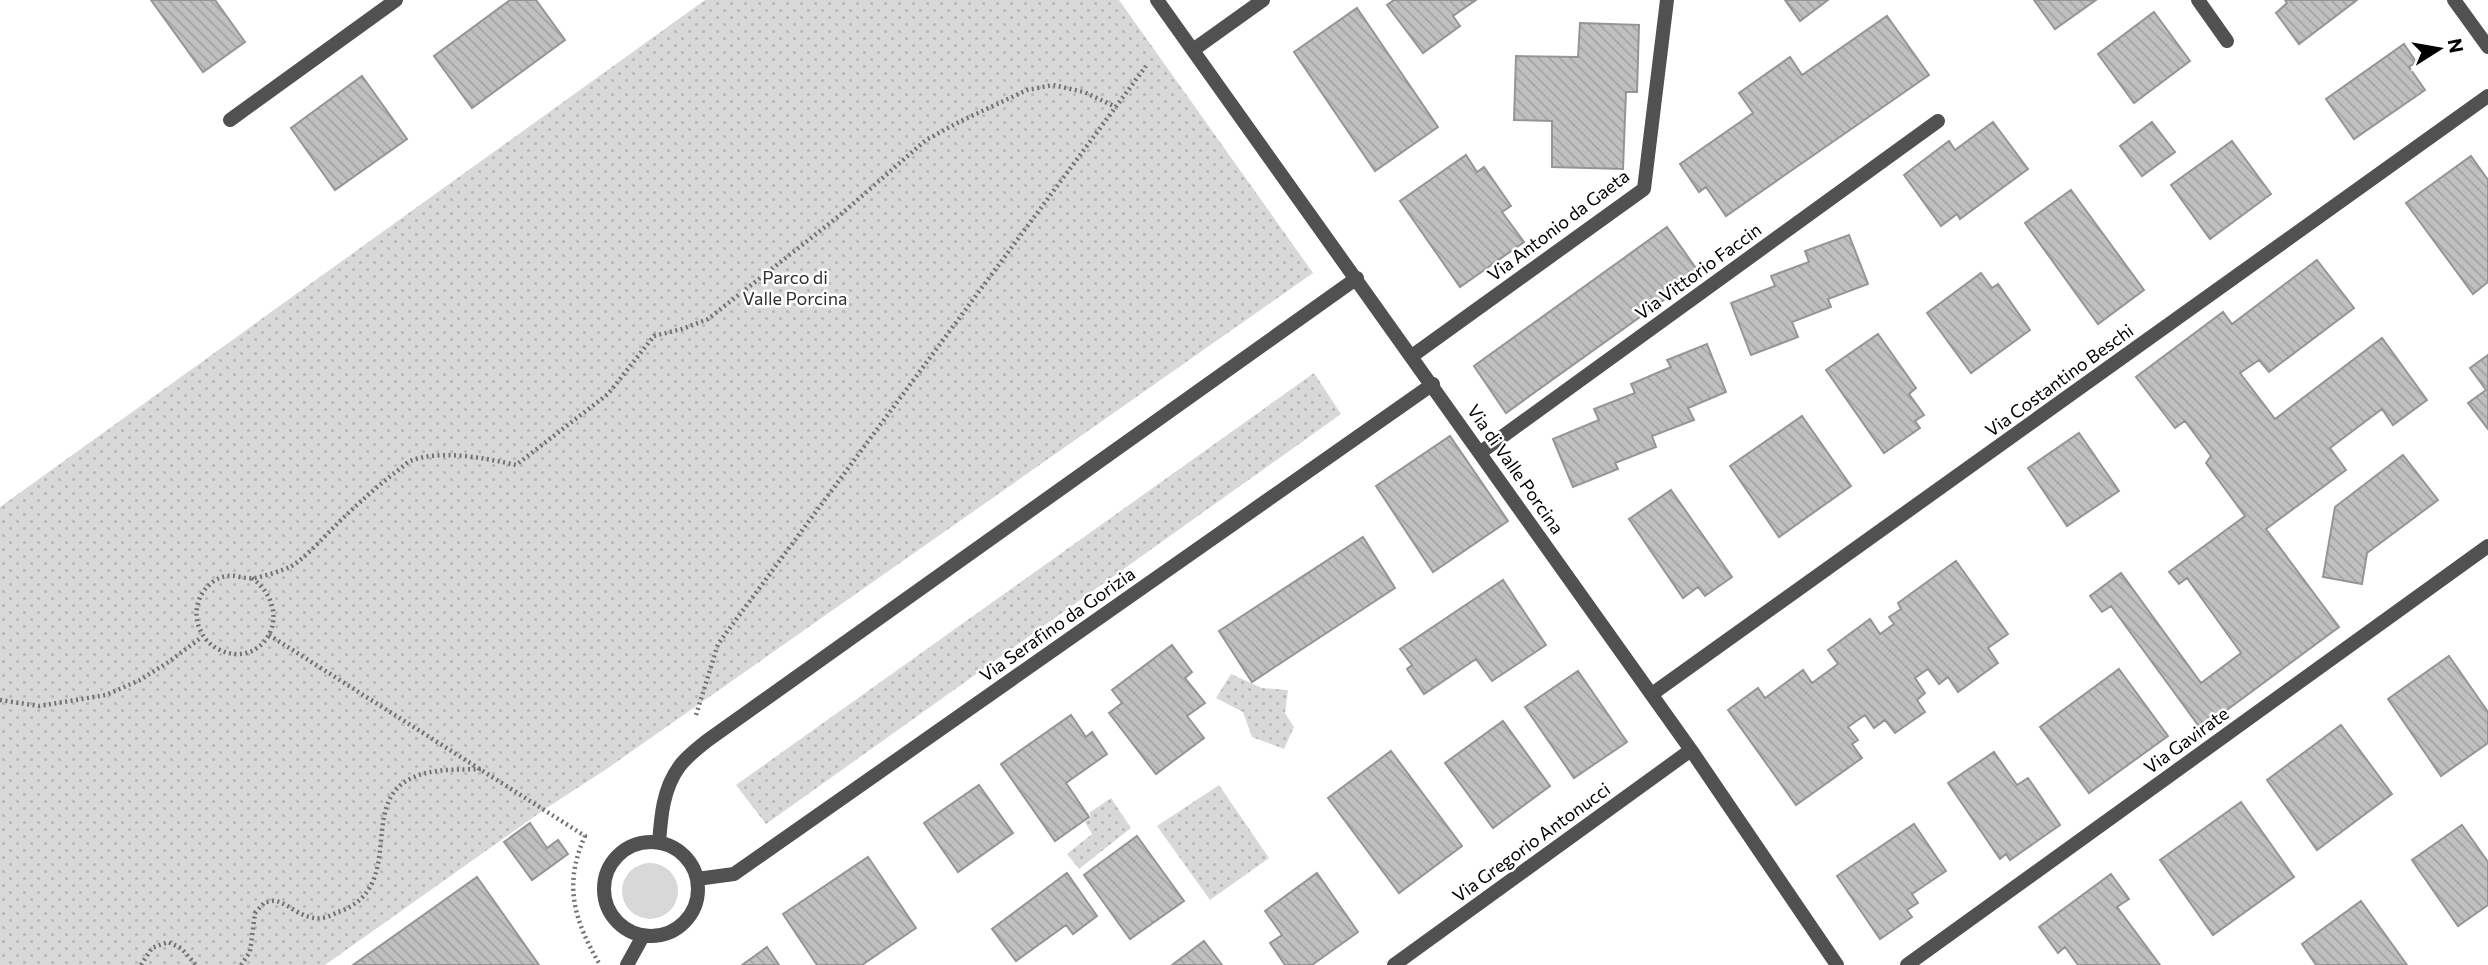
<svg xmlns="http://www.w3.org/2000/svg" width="2488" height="965" viewBox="0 0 2488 965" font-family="Commissioner,sans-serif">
	<defs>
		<pattern id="park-dots" width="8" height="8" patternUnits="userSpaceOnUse" patternTransform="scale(1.75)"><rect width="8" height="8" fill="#d8d8d8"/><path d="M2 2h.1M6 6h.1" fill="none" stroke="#b8b8b8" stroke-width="1.8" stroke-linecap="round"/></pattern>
		<pattern id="building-back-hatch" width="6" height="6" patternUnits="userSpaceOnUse" patternTransform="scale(1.75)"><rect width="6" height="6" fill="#c0c0c0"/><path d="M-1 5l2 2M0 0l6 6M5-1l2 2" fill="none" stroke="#a3a3a3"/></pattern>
	</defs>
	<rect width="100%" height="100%" fill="#fff"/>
	<path fill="#d8d8d8" d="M622 891a28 28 0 1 1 56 0a28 28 0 1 1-56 0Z"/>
	<path fill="url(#park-dots)" d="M705 0H1119L1313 273 608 768 545 809 325 965H0V507Z
		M1314 373 1341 414 766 824 736 785Z
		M1231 674 1262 688 1288 690 1285 713 1294 727 1284 749 1252 737 1243 712 1216 698Z
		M1219 785 1269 858 1210 900 1157 826Z
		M1111 798 1131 828 1079 869 1067 854 1092 834 1085 822 1091 817 1089 813Z"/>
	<path fill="url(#building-back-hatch)" stroke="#959595" stroke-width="2" d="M151 0H215L245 42 203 72Z
		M510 0H536L565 40 472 108 434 56Z
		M1394 0H1476L1453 16 1460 26 1423 53 1387 5Z
		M1785 0H1828L1800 21Z
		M2034 0H2096L2055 29Z
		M2285 0H2357L2299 44 2276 13 2287 3Z
		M1357 8 1438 127 1375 171 1294 52Z
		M2154 12 2190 61 2134 103 2098 54Z
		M1887 16 1929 75 1726 216 1706 187 1699 192 1680 164 1753 113 1739 93 1790 57 1802 75Z
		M1580 23 1639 25 1637 92H1626L1623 169 1552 167V121L1514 120 1516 56 1578 57Z
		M2404 44 2416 62 2409 67 2425 90 2354 139 2326 99Z
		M362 76 407 139 335 190 291 128Z
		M1993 122 2028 169 1960 219 1957 214 1941 226 1904 175 1949 141 1955 150Z
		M2152 122 2175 152 2142 176 2120 146Z
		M2232 141 2271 194 2210 239 2171 185Z
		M1466 155 1477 172 1484 167 1511 206 1502 212 1524 242 1460 287 1400 201Z
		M2471 156 2488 180V282L2473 294 2406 203Z
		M2071 190 2144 290 2098 324 2025 223Z
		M1667 227 1700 274 1506 413 1474 366Z
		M1849 235 1868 284 1828 299 1831 307 1792 322 1798 337 1751 355 1731 303 1775 286 1771 276 1809 262 1805 251Z
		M2317 260 2354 308 2269 372 2259 360 2240 373 2275 419 2382 338 2427 400 2393 425 2382 409 2330 448 2346 470 2266 529 2339 627 2201 729 2111 606 2102 612 2090 596 2121 573 2201 683 2241 653 2187 578 2179 584 2169 572 2245 516 2206 463 2211 456 2185 421 2175 428 2136 377 2223 312 2232 324Z
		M1981 273 1992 288 1998 284 2030 330 1971 373 1927 313Z
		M1878 334 1916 388 1909 394 1924 415 1915 421 1920 428 1884 453 1826 370Z
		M1707 344 1726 392 1688 408 1694 420 1652 436 1656 447 1615 463 1618 469 1573 487 1553 439 1599 420 1594 409 1635 393 1631 384 1671 367 1667 360Z
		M2488 355V429L2468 403 2486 390 2470 368Z
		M1802 416 1851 486 1779 537 1730 466Z
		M2079 433 2119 491 2067 526 2028 468Z
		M1450 436 1508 521 1433 572 1376 486Z
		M2403 455 2438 500 2367 553 2362 584 2323 577 2335 507Z
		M1671 490 1732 577 1705 596 1698 587 1683 598 1629 519Z
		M1363 537 1395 588 1252 682 1219 631Z
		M1956 561 2008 634 1988 648 1998 663 1958 692 1948 677 1939 684 1928 669 1915 678 1925 693 1917 700 1925 712 1895 733 1885 720 1874 728 1865 715 1848 727 1858 740 1852 744 1862 758 1796 805 1728 710 1758 688 1765 698 1803 670 1812 683 1838 664 1828 650 1870 619 1880 634 1894 624 1889 617 1901 609 1898 603Z
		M1503 580 1546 645 1492 681 1476 659 1424 694 1407 669 1412 665 1400 649Z
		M1172 645 1192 672 1185 678 1205 703 1187 716 1204 738 1156 774 1109 713 1122 703 1112 690Z
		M2449 656 2488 712V743L2441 776 2388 699Z
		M2119 669 2168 736 2089 793 2040 727Z
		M1578 671 1627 742 1574 778 1525 707Z
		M1071 715 1086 737 1092 732 1107 754 1066 783 1089 817 1055 841 1001 764Z
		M1503 721 1550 786 1493 828 1445 763Z
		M2341 725 2392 794 2317 850 2267 780Z
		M1391 751 1462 846 1399 893 1328 798Z
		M1994 752 2017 785 2028 778 2060 825 2010 860 2006 854 2000 859 1948 783Z
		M979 785 1013 833 958 872 924 823Z
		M2241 802 2294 877 2213 935 2160 860Z
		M530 823 547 848 558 840 568 854 532 880 504 842Z
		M1914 824 1946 871 1912 894 1918 903 1907 910 1912 917 1880 939 1837 876Z
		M2462 825 2488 862V905L2458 926 2412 860Z
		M1137 836 1184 901 1130 939 1084 875Z
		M868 857 916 928 862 965H817L783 914Z
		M1067 873 1097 916 1073 934 1066 925 1016 961 992 929Z
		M1317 873 1358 932 1312 965H1285L1270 943 1282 935 1265 911Z
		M2111 874 2129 899 2117 907 2160 965H2078L2065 947 2058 953 2039 927Z
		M477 877 539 965H353Z
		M2361 901 2407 965H2316L2302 944Z
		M1204 941 1222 965H1172Z
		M767 947 779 965H742Z"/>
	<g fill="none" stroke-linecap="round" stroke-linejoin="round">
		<path stroke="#737373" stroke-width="4.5" stroke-dasharray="2 3.5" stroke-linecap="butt" d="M252 578C298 613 262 670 220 650 192 637 188 599 214 581 231 570 240 580 255 578 265 576 281 571 290 567 304 559 322 539 334 527 353 508 372 491 393 474 399 470 405 464 410 461 440 449 485 458 516 465L608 394 654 336 682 329 708 319 839 216 926 140 961 121 1027 90 1053 85 1084 92 1116 107
			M269 635 585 836C563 885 574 920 600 965
			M0 700 39 706 106 695 140 680 170 661 202 637
			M696 715 718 644 1146 66
			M141 965 152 948 168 942 181 948 196 965
			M241 965 250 952 255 913 265 902C269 902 273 900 276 901 289 904 303 920 321 918 327 918 335 913 341 911 407 885 357 803 412 778 432 768 459 770 481 769"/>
		<path stroke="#515151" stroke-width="14" d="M1157 0 1691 750 1837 965
			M2198 0 2227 41
			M1193 50 1263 0
			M230 120 396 0
			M1412 356 1644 189 1667 0
			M1481 452 1938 121
			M1652 694 2488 96
			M604 889a47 47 0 1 1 94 0a47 47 0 1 1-94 0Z
			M659 843C661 816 663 789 679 767 686 757 698 748 708 740L1357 278
			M697 879 734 874 1433 384
			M627 965 643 936
			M1394 965 1691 750
			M1907 965 2488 546"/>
		<path stroke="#515151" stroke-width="14" d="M2454 0 2488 47"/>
	</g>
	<g text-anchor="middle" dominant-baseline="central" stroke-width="5" stroke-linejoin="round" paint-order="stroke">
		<g font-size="18" fill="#000" stroke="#fff">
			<text transform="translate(1558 225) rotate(-37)">Via Antonio da Gaeta</text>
			<text transform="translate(1698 271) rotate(-36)">Via Vittorio Faccin</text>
			<text transform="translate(2059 380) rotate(-36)">Via Costantino Beschi</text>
			<text transform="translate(1516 469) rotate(55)">Via di Valle Porcina</text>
			<text transform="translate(1057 624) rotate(-35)">Via Serafino da Gorizia</text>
			<text transform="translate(2186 740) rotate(-36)">Via Gavirate</text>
			<text transform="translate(1531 842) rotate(-36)">Via Gregorio Antonucci</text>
		</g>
		<g font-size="18" fill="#2f2f2f" stroke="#fff">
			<text x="795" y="277">Parco di<tspan x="795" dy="21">Valle Porcina</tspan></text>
		</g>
	</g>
	<g transform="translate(2439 49) rotate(79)" stroke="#ffffff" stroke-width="5" paint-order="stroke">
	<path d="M0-5L12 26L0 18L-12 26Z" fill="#000000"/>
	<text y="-10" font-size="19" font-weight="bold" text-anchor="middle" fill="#000000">N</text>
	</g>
</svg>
